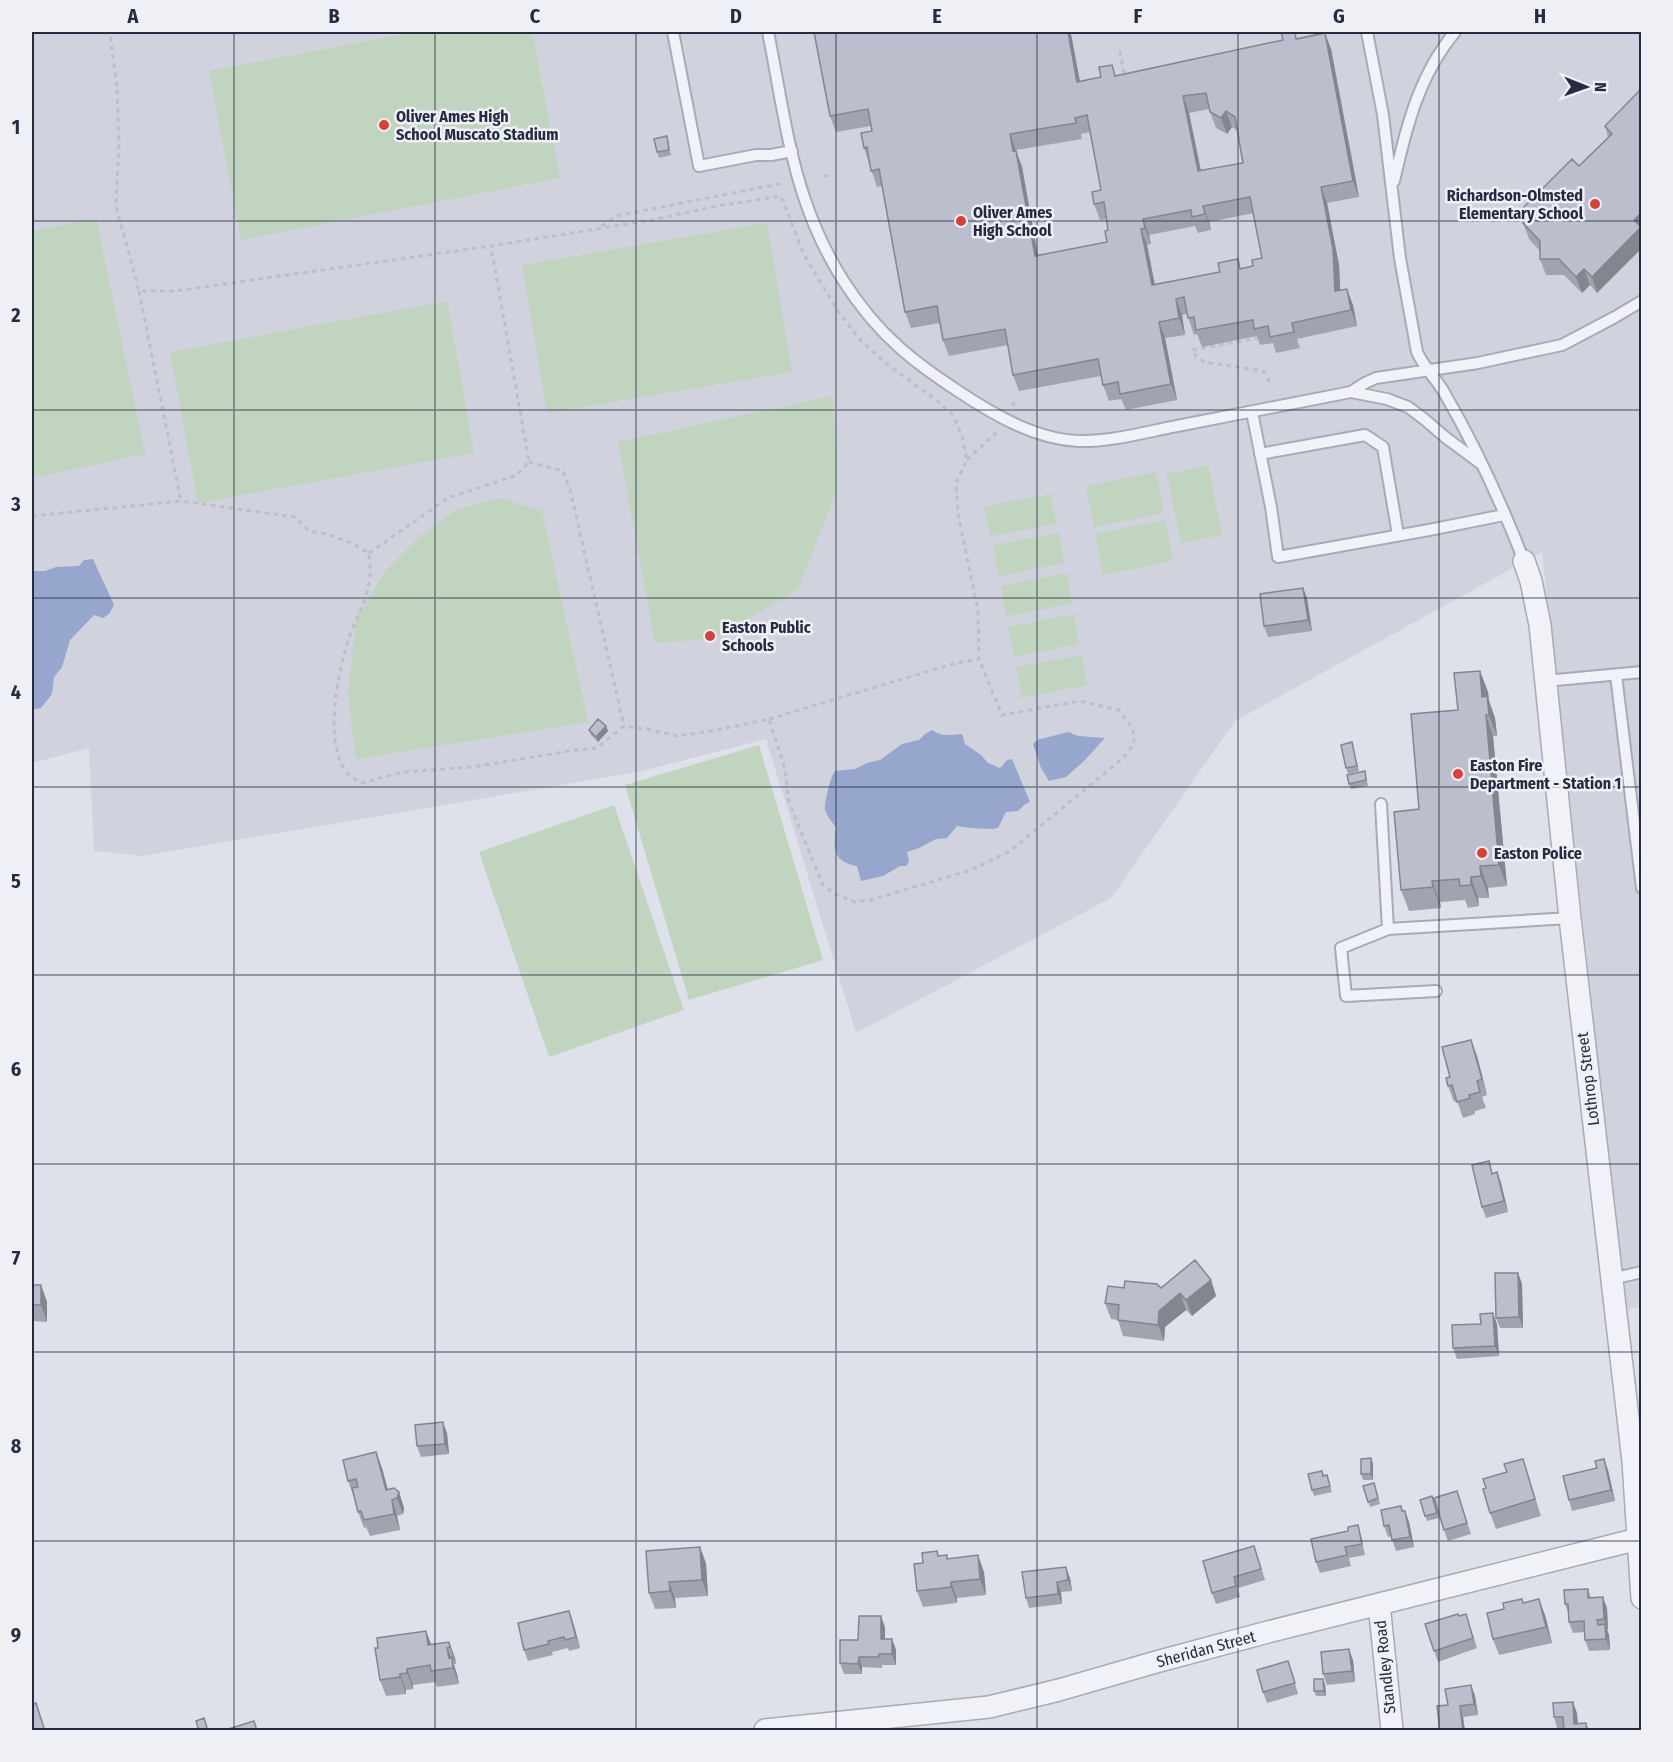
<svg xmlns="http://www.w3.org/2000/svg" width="1673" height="1762" viewBox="0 0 1673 1762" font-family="'Fira Sans Condensed',sans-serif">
	<rect width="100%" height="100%" fill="#dee1e9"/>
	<path fill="#d0d3de" d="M32 32H1641V1306L1626 1310 1542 552 1235 721 1111 898 856 1033 766 739 638 772 143 856 94 851 89 748 32 763Z"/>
	<path fill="#c0d4bf" d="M414 32H532L560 178 241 240 209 71Z
		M96 218 145 454 32 478V231Z
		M767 223 792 372 547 413 522 265Z
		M447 301 474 453 198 503 170 352Z
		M833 396 837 490 798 589 716 638 655 643 618 442Z
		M1208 465 1222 535 1181 543 1167 474Z
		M1156 472 1164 513 1094 527 1086 486Z
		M1050 494 1056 524 990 536 984 506Z
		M500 498 542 511 588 722 356 759 348 693 356 619 387 569 419 537 456 510Z
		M1165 520 1173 561 1103 575 1095 534Z
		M1059 533 1064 563 999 576 993 545Z
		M1066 573 1072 604 1006 616 1001 586Z
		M1074 614 1079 644 1014 657 1008 627Z
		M1082 655 1087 685 1022 698 1016 667Z
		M759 745 823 960 689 1000 625 785Z
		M614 805 684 1010 549 1057 479 852Z"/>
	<path fill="#96a6cc" d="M93 559 114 605 109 614 103 618 94 615 70 640 62 667 54 677 52 694 41 708 32 710V571H45L56 567 79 566 84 560Z
		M932 730C942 737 950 735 962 734L965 744 981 755 988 763 1000 768 1007 760 1012 759 1030 802 1024 805 1018 811 1006 812 998 828C991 830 965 828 957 826L947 838 936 839 919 848 907 852 909 862 906 866H900L883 876 861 881 857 866C833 862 833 848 836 827 832 822 826 815 825 809 824 803 831 775 835 771L855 769 867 763 880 760 902 744 919 740 925 734Z
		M1068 732 1078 736 1105 738 1084 761 1066 777 1049 781 1041 768 1033 744 1037 740Z"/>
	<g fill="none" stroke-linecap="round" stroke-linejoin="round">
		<defs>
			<path id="lane" d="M673 32 699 166 756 155H771L792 151
				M768 32C779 86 787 148 805 200 824 256 856 309 900 348 918 364 938 378 958 391 994 415 1035 439 1078 441 1111 442 1145 432 1177 426 1235 415 1293 403 1351 392L1387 399 1408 407 1424 419 1445 437 1480 463
				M1367 32 1383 115 1400 258 1417 352C1424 368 1437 379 1445 394 1474 444 1503 507 1524 561
				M1394 181C1406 128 1419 75 1455 32
				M1351 392 1365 383 1376 378 1478 363 1562 345 1615 317 1642 301
				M1252 412 1271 507 1278 557 1429 530 1504 515
				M1260 454 1365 435 1383 447 1398 535
				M1616 675 1642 888
				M1545 681 1642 672
				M1381 804 1388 929 1570 918
				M1388 929 1341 948 1346 996 1436 991
				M1611 1279 1642 1272"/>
			<path id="street" d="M1524 561 1531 581 1540 625 1570 918 1633 1461 1642 1598
				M1379 1604 1392 1730
				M765 1730 989 1707 1059 1690 1156 1662 1264 1633 1642 1538"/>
		</defs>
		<use href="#lane" stroke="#a7aab7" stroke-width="14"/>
		<use href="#street" stroke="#a7aab7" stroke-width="24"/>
		<path stroke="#bcbec8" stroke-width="3" stroke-dasharray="4.5 4.5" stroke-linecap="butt" d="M1120 51 1124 75
			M824 176 830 175
			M602 226 616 216 784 183
			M139 291 181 501
			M1259 338 1192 350 1195 355 1204 362 1257 370 1264 372 1272 386
			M1012 403 1015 405
			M967 460 999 430
			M529 462 563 471 570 489 624 726
			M32 516 181 501 295 517 309 531 327 534 352 543 369 553C369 561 371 569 370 576 368 598 356 618 349 638 338 670 323 744 347 773 350 777 357 780 362 783L403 772 473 767 575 750 597 748 624 726 647 729 677 736 712 731 769 719 785 769 789 802 823 885 837 895 855 902 871 900 971 870 1010 851 1123 758 1134 744 1133 729 1119 710 1080 701 1002 715 979 659 978 610 958 514 956 483 967 460 962 436 953 415 936 400 888 365 861 341 838 311 804 255 781 196 717 206 652 220 491 246 175 291H139L116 206 119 144 117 87 110 35 103 32
			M369 553 448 498 517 475 529 462 491 246
			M769 719 956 663 979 659"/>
		<use href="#lane" stroke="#f1f2f7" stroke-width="10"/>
		<use href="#street" stroke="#f1f2f7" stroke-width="21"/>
	</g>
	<path fill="#a1a3af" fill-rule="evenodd" d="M1071 34 1080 82 1116 76 1298 38 1331 49 1359 197 1327 203 1339 265 1340 290 1353 305 1357 326 1297 339 1300 348 1276 353 1273 343 1260 345 1257 336 1202 347 1197 334 1194 335 1187 314 1182 315 1185 335 1165 338 1177 400 1126 410 1121 399 1109 401 1103 385 1101 376 1019 391 1013 375 1008 345 949 356 943 340 940 323 911 328 905 312 882 186 877 187 864 148 872 131 871 126 836 132 830 116ZM1209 109 1216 128 1227 134 1232 127 1238 131 1243 163 1201 170 1189 113ZM1090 132 1101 190 1094 204 1100 220 1107 219 1108 230 1107 242 1038 256 1022 167 1016 150 1082 139 1081 134ZM1254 213 1262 258 1253 266 1155 285 1147 245 1151 244 1149 235 1195 226 1198 233 1211 230 1209 222Z
		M1641 89 1597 293 1590 285 1582 293 1564 275H1546L1540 259V251L1529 239 1523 223 1526 220 1522 209 1579 166 1608 137 1605 126Z
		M667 136 671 155 659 158 657 152Z
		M1303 588 1307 598 1312 631 1268 637 1264 626Z
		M1480 671 1488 692 1489 701 1495 718 1497 736H1493L1507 886 1488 888 1489 898H1478L1479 906 1468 908 1465 900 1440 902 1441 908 1409 911 1401 890 1419 809 1458 710Z
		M606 726 608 731 598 742 591 735 589 730Z
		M1352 742 1359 771 1348 774 1346 768Z
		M1365 771 1368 786 1351 789 1349 784Z
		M1477 1056 1487 1095 1482 1097 1486 1108 1475 1111V1114L1463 1118 1457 1101 1454 1102 1448 1086 1450 1077Z
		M1497 1172 1501 1183 1508 1212 1486 1218 1482 1207 1494 1173Z
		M1518 1273 1522 1284 1523 1328H1500L1496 1318Z
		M1211 1280 1216 1296 1192 1316 1186 1310 1165 1327 1164 1341 1123 1336 1118 1320 1111 1319 1105 1303 1124 1288H1161Z
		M32 1285H41L47 1302V1322L32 1321Z
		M1497 1324 1499 1356 1457 1359 1453 1348Z
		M447 1433 449 1454 421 1457 417 1446Z
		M1371 1458 1373 1464V1480H1363L1361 1474Z
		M1523 1459 1541 1516 1496 1529 1490 1513 1486 1488Z
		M1604 1459 1608 1470 1615 1501 1572 1511 1569 1500Z
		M382 1468 388 1490 399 1492 404 1508 403 1514 397 1516 400 1530 370 1536 366 1527 364 1528 358 1512 354 1497 348 1481Z
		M1322 1471 1324 1476 1327 1475 1332 1492 1314 1496 1312 1490Z
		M1363 1486 1376 1489 1380 1504 1370 1507Z
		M1457 1491 1471 1534 1448 1541 1444 1530Z
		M1432 1496 1439 1518 1427 1521 1420 1500Z
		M1401 1506 1409 1522 1414 1547 1396 1551 1391 1536 1388 1537 1384 1526Z
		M1358 1525 1361 1536 1365 1555 1349 1558 1351 1566 1320 1573 1316 1562 1348 1531Z
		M939 1556 984 1572 986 1595 957 1598V1603L923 1607 917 1591 923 1563Z
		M1258 1557 1265 1580 1238 1588 1240 1597 1216 1604 1212 1593Z
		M706 1563 708 1596 675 1598 676 1608 655 1609 649 1593Z
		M1022 1572 1070 1578 1072 1591 1061 1592 1062 1604 1029 1608 1026 1598Z
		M1588 1589 1591 1598 1607 1608 1608 1630H1607L1609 1635 1610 1650 1589 1651 1585 1640V1632L1573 1633 1569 1622V1614L1565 1604Z
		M1523 1603 1545 1615 1552 1643 1499 1655 1493 1639Z
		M1466 1614 1477 1648 1438 1662 1425 1624Z
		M573 1622 580 1648 569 1651 568 1648 552 1652 553 1655 528 1661 524 1650Z
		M885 1627V1639H892L896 1650V1665H882V1668L862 1667V1674H844L840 1663 858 1640Z
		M426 1631 431 1644 449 1642 455 1658 456 1664H454L457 1674 459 1684 437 1687 435 1682 413 1685V1689L406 1690V1694L386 1696 380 1680Z
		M1353 1660 1355 1682 1327 1685 1323 1674Z
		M1292 1672 1298 1694 1267 1703 1263 1692Z
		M1323 1679 1325 1684 1326 1696H1316L1314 1691Z
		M1471 1685 1475 1696 1478 1715 1463 1717 1465 1731H1440L1448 1705Z
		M1577 1713 1578 1724 1586 1723 1589 1731H1564L1563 1728H1557L1554 1717Z"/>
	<path fill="#83858f" d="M1068 32H1070L1071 34 1083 98 1077 82Z
		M1325 33 1331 49 1359 197 1353 181Z
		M1183 96 1189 113 1204 187 1198 171Z
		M1226 111 1232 127 1227 134 1221 118Z
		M1010 134 1022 167 1041 272 1035 256 1013 151Z
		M1321 187 1327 203 1339 265 1341 307 1335 291Z
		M1203 206 1209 222 1211 230 1205 214Z
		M1641 213V249L1597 293 1592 277 1634 220Z
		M1143 219 1149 235 1151 244 1145 228Z
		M1141 229 1147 245 1158 301 1152 285Z
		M1584 269 1590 285 1582 293 1576 277Z
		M1347 289 1353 305 1357 326 1351 310Z
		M1176 299 1182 315 1185 335 1179 318Z
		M1159 322 1165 338 1177 400 1171 384Z
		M1303 588 1307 598 1312 631 1308 620Z
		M1480 671 1488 692 1489 701 1495 718 1497 736 1482 697Z
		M1486 715 1493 736 1507 886 1499 865Z
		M606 726 608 731 598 742 596 737Z
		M1480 866 1488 888 1489 898 1481 876Z
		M1471 877 1478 898 1479 906 1471 885Z
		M1432 881 1440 902 1441 908 1433 887Z
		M1471 1040 1477 1056 1487 1095 1482 1079Z
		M1497 1172 1501 1183 1508 1212 1504 1201Z
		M1518 1273 1522 1284 1523 1328 1519 1317Z
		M1211 1280 1216 1296 1192 1316 1186 1300Z
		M41 1285 47 1302V1322L41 1305Z
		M1180 1293 1186 1310 1165 1327 1164 1341 1158 1325 1159 1311Z
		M1493 1313 1497 1324 1499 1356 1495 1346Z
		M443 1422 447 1433 449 1454 445 1444Z
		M376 1452 382 1468 392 1506 386 1490Z
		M1371 1458 1373 1464V1480L1371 1474Z
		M1604 1459 1608 1470 1615 1501 1611 1490Z
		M399 1492 404 1508 403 1514 397 1498Z
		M392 1500 397 1516 400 1530 394 1514Z
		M1405 1511 1409 1522 1414 1547 1410 1537Z
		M700 1547 706 1563 708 1596 702 1580Z
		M978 1555 984 1572 986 1595 980 1579Z
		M1066 1567 1070 1578 1072 1591 1068 1580Z
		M669 1582 675 1598 676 1608 670 1591Z
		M951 1582 957 1598V1603L951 1587Z
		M1057 1582 1061 1592 1062 1604 1058 1594Z
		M1603 1597 1607 1608 1608 1630 1604 1619Z
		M1539 1599 1545 1615 1552 1643 1546 1627Z
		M569 1611 573 1622 580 1648 576 1637Z
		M881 1616 885 1627V1650L881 1639Z
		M1605 1624 1609 1635 1610 1650 1606 1639Z
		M426 1631 432 1647 428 1645Z
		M892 1639 896 1650V1665L892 1654Z
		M449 1642 455 1658 456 1664 450 1647Z
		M447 1648 457 1674 459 1684 449 1658Z
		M1349 1649 1353 1660 1355 1682 1352 1671Z
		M859 1657 862 1667V1674L858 1664Z
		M407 1669 413 1685V1689L407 1673Z
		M400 1674 406 1690V1694L400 1677Z
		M1323 1679 1325 1684 1326 1696 1324 1691Z
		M1471 1685 1475 1696 1478 1715 1474 1704Z
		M1573 1702 1577 1713 1578 1731 1574 1724Z
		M1460 1706 1463 1717 1465 1731H1463Z"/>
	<path fill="#bbbecc" stroke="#83858f" stroke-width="1.5" fill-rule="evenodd" d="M814 32H1068L1077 82 1101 77 1099 67 1112 65 1115 76 1283 40 1281 32H1295L1296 39 1325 33 1353 181 1321 187 1333 249 1335 291 1347 289 1351 310 1292 323 1294 332 1270 337 1268 326 1254 329 1253 320 1196 330 1194 317 1188 318 1184 297 1176 299 1179 318 1159 322 1171 384 1120 394 1118 382 1103 385 1098 359 1013 375 1005 329 943 340 937 306 905 312 879 169 871 171 867 147 864 148 861 133 872 131 868 109 830 116ZM1206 93 1210 112 1221 118 1226 111 1235 117 1243 163 1198 171 1183 96ZM1087 115 1101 190 1092 192 1094 204 1104 202 1108 230 1105 231 1107 242 1035 256 1016 151H1013L1010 134 1076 123 1075 118ZM1250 197 1262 258 1252 260 1253 266 1240 269 1238 259 1218 263 1220 272 1152 285 1141 229 1145 228 1143 219 1191 210 1192 217 1205 214 1203 206Z
		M1641 89V213L1634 220 1641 227 1592 277 1584 269 1576 277 1559 259H1540V241L1523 223 1529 216 1522 209 1572 159 1579 166 1612 134 1605 126Z
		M667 136 669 150 657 152 654 139Z
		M1303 588 1308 620 1264 626 1260 594Z
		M1480 671 1482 697 1487 696 1489 715H1486L1499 865 1480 866 1481 876 1471 877V885L1460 886 1459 879 1432 881 1433 887 1401 890 1394 812 1419 809 1411 714 1458 710 1454 673Z
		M598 719 606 726 596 737 589 730Z
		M1352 742 1357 766 1346 768 1341 745Z
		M1365 771 1366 780 1349 784 1347 775Z
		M1471 1040 1482 1079 1477 1081 1480 1092 1469 1095 1470 1098 1457 1102 1452 1085 1448 1086 1446 1078 1450 1077 1442 1047Z
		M1489 1161 1492 1174 1497 1172 1504 1201 1482 1207 1472 1165Z
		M1195 1260 1211 1280 1186 1300 1180 1293 1159 1311 1158 1325 1118 1320 1119 1305 1105 1303 1108 1286 1124 1288 1125 1281 1157 1284 1161 1288Z
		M1495 1273H1518L1519 1317 1496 1318Z
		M32 1285H41V1305H32Z
		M1493 1313 1495 1346 1453 1348 1452 1325 1481 1324 1480 1314Z
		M443 1422 445 1444 417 1446 415 1425Z
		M376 1452 386 1490 394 1488 399 1492 397 1498 392 1500 394 1514 364 1520 361 1511 358 1512 352 1488 358 1487 356 1479 348 1481 343 1460Z
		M1371 1458V1474H1361V1459Z
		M1523 1459 1535 1499 1490 1513 1483 1489 1486 1488 1483 1479 1507 1472 1504 1464Z
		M1604 1459 1611 1490 1569 1500 1563 1476 1597 1468 1595 1461Z
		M1322 1471 1323 1476 1327 1475 1330 1486 1312 1490 1308 1474Z
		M1374 1483 1378 1498 1368 1502 1363 1486Z
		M1457 1491 1467 1523 1444 1530 1434 1498Z
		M1432 1496 1437 1513 1425 1516 1420 1500Z
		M1401 1506 1402 1511H1405L1410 1537 1392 1540 1389 1525 1384 1526 1381 1510Z
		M1358 1525 1362 1544 1345 1547 1347 1555 1316 1562 1311 1539 1348 1531V1527Z
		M1254 1546 1261 1569 1234 1577 1236 1586 1212 1593 1203 1561Z
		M700 1547 702 1580 669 1582 670 1591 649 1593 646 1551Z
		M937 1551 938 1556 947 1555V1559L978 1555 980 1579 951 1582V1587L917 1591 914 1564 923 1563 922 1553Z
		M1066 1567 1068 1580 1057 1582 1058 1594 1026 1598 1022 1572Z
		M1588 1589V1598L1603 1597 1604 1619 1597 1620 1598 1625 1605 1624 1606 1639 1585 1640 1584 1621 1569 1622 1568 1604H1565L1564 1590Z
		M1522 1599 1523 1603 1539 1599 1546 1627 1493 1639 1487 1613 1504 1609 1503 1603Z
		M569 1611 576 1637 565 1640 564 1637 548 1641 549 1644 524 1650 518 1623Z
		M1458 1614 1459 1616 1466 1614 1473 1638 1434 1651 1425 1624Z
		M859 1616H881V1639H892V1654H879L878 1657H859L858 1664 840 1663V1640H858Z
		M426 1631 428 1645 449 1642 450 1647 447 1648 449 1658 452 1657 453 1668 431 1671 430 1665 407 1669V1673L400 1674V1677L380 1680 375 1648H378L377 1638Z
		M1349 1649 1352 1671 1323 1674 1321 1652Z
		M1288 1661 1295 1683 1263 1692 1257 1670Z
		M1314 1679H1323L1324 1691H1314Z
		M1471 1685 1474 1704 1460 1706 1463 1731H1440L1437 1706 1448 1705 1445 1689Z
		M1573 1702 1574 1724 1586 1723 1587 1731H1564L1563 1717H1554L1553 1703Z
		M36 1703 44 1728 38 1731H32V1705Z
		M204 1718 208 1731H199L196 1721Z
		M254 1721 257 1731H222Z"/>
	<path fill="none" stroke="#262b41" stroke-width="1.5" stroke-opacity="0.55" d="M234 32V1730M435 32V1730M636 32V1730M836 32V1730M1037 32V1730M1238 32V1730M1439 32V1730M32 221H1642M32 410H1642M32 598H1642M32 787H1642M32 975H1642M32 1164H1642M32 1352H1642M32 1541H1642"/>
	<g fill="#d84139" stroke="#eef0f6" stroke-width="2">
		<circle cx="384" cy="125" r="6"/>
		<circle cx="1595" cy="204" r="6"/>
		<circle cx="961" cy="221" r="6"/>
		<circle cx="710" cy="636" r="6"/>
		<circle cx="1458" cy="774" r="6"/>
		<circle cx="1482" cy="853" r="6"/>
	</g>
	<g text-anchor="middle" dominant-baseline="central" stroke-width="5" stroke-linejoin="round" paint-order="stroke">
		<g font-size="16" font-weight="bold" fill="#262b41" stroke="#eef0f6" text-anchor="start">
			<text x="396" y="116">Oliver Ames High<tspan x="396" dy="18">School Muscato Stadium</tspan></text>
			<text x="1583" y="195" text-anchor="end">Richardson-Olmsted<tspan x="1583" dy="18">Elementary School</tspan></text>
			<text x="973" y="212">Oliver Ames<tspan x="973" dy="18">High School</tspan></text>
			<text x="722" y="627">Easton Public<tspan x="722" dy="18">Schools</tspan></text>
			<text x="1470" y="765">Easton Fire<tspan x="1470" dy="18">Department - Station 1</tspan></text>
			<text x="1494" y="853">Easton Police</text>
		</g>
		<g font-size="16" fill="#262b41" stroke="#eef0f6">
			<text transform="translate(1588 1079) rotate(-97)">Lothrop Street</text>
			<text transform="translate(1206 1649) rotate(-15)">Sheridan Street</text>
			<text transform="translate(1385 1667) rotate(-96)">Standley Road</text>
		</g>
	</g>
	<rect width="1673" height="1762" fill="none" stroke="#eef0f6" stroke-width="66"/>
	<g transform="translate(1586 87) rotate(91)" stroke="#eef0f6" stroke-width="4.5" paint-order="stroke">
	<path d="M0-4.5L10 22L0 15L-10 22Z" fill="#262b41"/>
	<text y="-9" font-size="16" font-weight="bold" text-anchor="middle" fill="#262b41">N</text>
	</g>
	<rect x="33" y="33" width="1607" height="1696" fill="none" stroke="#262b41" stroke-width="2"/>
	<g font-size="20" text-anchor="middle" font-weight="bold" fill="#262b41">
		<text x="133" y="23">A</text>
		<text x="334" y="23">B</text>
		<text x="535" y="23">C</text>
		<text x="736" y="23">D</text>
		<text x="937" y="23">E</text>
		<text x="1138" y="23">F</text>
		<text x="1339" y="23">G</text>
		<text x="1540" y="23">H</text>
		<text x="16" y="134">1</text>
		<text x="16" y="322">2</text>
		<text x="16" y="511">3</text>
		<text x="16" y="699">4</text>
		<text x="16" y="888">5</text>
		<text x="16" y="1076">6</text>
		<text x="16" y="1265">7</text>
		<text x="16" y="1453">8</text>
		<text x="16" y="1642">9</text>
	</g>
</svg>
